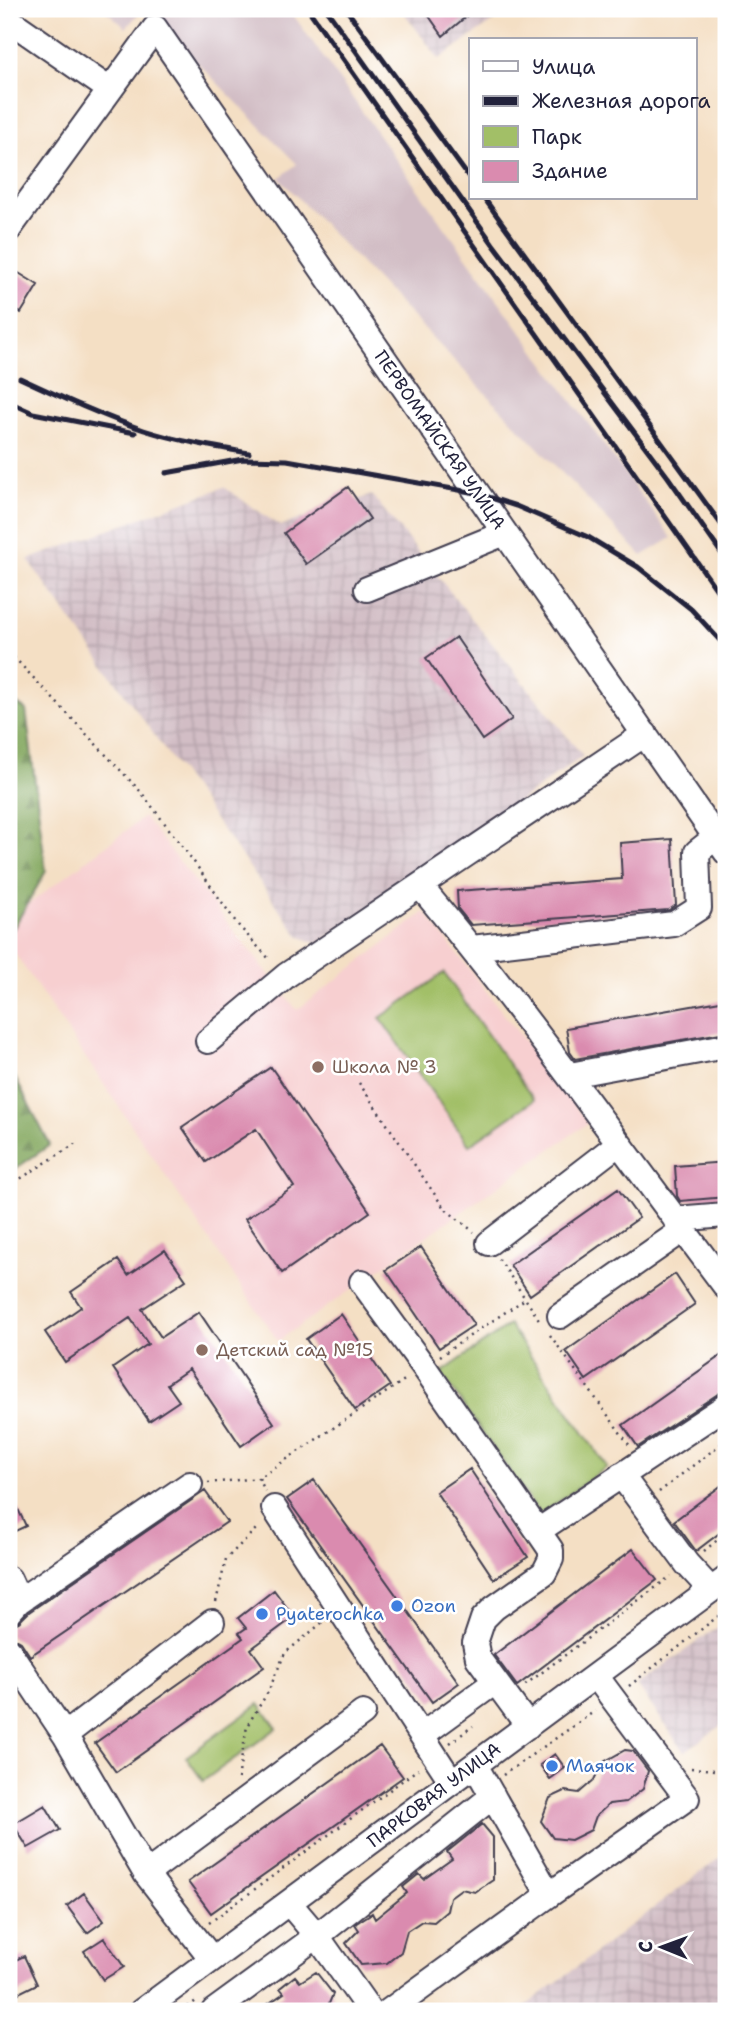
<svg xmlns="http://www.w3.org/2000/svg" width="735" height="2020" viewBox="0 0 735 2020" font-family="'Shantell Sans',sans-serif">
	<defs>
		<pattern id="industrial-grid" width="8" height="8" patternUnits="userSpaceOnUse" patternTransform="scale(1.75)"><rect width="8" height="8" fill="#d2bdc5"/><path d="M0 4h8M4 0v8" fill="none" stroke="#b4a2aa"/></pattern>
		<pattern id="forest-firs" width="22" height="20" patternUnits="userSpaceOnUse" patternTransform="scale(1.75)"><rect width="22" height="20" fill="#81a65c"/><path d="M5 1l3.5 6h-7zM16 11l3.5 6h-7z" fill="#69874d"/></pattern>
	</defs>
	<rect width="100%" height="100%" fill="#fff"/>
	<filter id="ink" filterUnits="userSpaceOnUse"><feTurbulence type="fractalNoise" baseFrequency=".0143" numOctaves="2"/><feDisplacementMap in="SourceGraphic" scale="14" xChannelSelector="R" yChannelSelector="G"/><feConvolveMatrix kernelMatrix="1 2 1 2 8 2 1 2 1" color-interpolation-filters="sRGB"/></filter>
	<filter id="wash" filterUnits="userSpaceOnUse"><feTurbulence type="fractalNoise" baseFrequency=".00686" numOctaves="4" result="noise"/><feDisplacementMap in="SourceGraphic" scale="28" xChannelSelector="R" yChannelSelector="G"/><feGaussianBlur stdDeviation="1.57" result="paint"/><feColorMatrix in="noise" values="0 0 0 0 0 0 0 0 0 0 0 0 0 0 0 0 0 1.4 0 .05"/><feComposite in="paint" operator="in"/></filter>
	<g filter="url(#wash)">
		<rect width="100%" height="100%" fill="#f4dfc4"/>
		<path fill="#f7cfd0" d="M144 817 297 1010 425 912 588 1123 278 1341 9 945V919Z"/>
		<path fill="url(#industrial-grid)" d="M401 9H511L439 59Z
			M224 487 280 526 372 495 583 756 317 944 299 936 28 560Z
			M726 1621V1722L684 1752 637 1685Z
			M726 1853V2011H519Z"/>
		<path fill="#d2bdc5" d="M104 9H289L443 225 672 538 642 556 279 178 297 164 185 50 141 11 126 28Z"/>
		<path fill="url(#forest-firs)" stroke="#52644c" stroke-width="2" d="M9 698 26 710 46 871 9 936Z
			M9 1066 50 1145 9 1173Z"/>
		<path fill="#a2bf67" stroke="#627051" stroke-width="2" d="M444 973 534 1100 469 1145 380 1018Z
			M509 1325 607 1467 540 1515 441 1373Z
			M259 1704 277 1728 203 1781 186 1757Z"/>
		<g id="blocks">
			<path fill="#da8baf" d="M424 9H475L443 36Z
				M9 267 38 285 21 313 9 306Z
				M348 487 370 519 306 564 284 533Z
				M456 637 512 719 482 740 426 658Z
				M672 839 676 905 669 910 471 925 458 909 457 891 622 879 620 843Z
				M726 1000V1032L575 1059 570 1052 566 1028Z
				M271 1067 370 1212 282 1273 245 1219 294 1187 256 1129 206 1162 182 1127Z
				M726 1162V1197L680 1201 677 1196 675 1166Z
				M618 1189 639 1218 530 1295 510 1265Z
				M421 1247 474 1325 439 1348 386 1270Z
				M165 1250 186 1280 142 1309 161 1337 199 1312 274 1423 241 1446 189 1369 167 1384 179 1401 149 1421 113 1368 148 1344 130 1318 65 1362 45 1332 81 1307 71 1292 118 1260 128 1275Z
				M675 1274 695 1304 586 1380 566 1351Z
				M341 1314 390 1386 355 1410 306 1339Z
				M726 1352V1391L718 1394 638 1447 623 1425Z
				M470 1469 528 1557 494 1579 436 1492Z
				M314 1480 459 1683 432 1702 287 1499Z
				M726 1482V1528L696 1551 674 1521Z
				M9 1490 26 1526 9 1534Z
				M205 1491 227 1522 30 1656 21 1642 10 1636 9 1626 19 1622 29 1612Z
				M633 1549 657 1580 517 1686 494 1655Z
				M274 1590 294 1617 251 1649 264 1667 116 1772 95 1743 243 1638 239 1633 246 1628 238 1618Z
				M380 1746 403 1777 211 1913 188 1882Z
				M625 1750 633 1751 648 1771 643 1789 626 1802 609 1804 596 1816 591 1830 571 1840 553 1838 541 1821 550 1798 565 1791 579 1793 594 1780 602 1763Z
				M555 1754 565 1768 550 1779 540 1765Z
				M45 1805 60 1830 28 1848 13 1824Z
				M482 1824 493 1837V1880L475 1892 461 1889 450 1897 447 1911 434 1922 422 1921 407 1931 401 1952 387 1963 361 1965 346 1943 359 1930 355 1924 372 1913 375 1919 407 1893 403 1887 419 1874 424 1879 452 1859 447 1852Z
				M84 1893 104 1921 87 1933 67 1906Z
				M104 1938 124 1967 103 1980 84 1951Z
				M24 1956 37 1984 17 1994 9 1976V1963Z
				M316 1972 333 1994 326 2011H258L284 1993 280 1988 295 1976 300 1982Z"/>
		</g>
	</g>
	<g filter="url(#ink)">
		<use href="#blocks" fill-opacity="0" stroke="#423e50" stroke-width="2"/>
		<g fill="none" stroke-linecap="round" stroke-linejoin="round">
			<defs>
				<path id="minor" d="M9 20 110 90
					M9 229 155 28 726 852
					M367 589 505 533
					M420 886C528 1015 625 1153 726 1287
					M472 948 674 924 699 908 697 852 716 837
					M208 1041 287 975 645 734
					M570 1075 726 1046
					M675 1219 726 1215
					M489 1243 618 1144
					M362 1282 424 1367 538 1531 726 1406
					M560 1316 683 1230
					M621 1475 687 1564 711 1590
					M274 1508 452 1782
					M9 1579 19 1601
					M9 1612 19 1601 190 1484
					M9 1651 65 1735 146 1874 212 1959
					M528 1726 478 1658 475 1643 483 1619 494 1608 544 1573 551 1559V1550L538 1531
					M65 1735 212 1622
					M422 1735 495 1682
					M475 1765 549 1895 687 1798 596 1676
					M146 1874 363 1713
					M289 1903 317 1936 370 2011
					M142 2011 726 1579
					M214 2011 317 1936 493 1796
					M389 2011 549 1895"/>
			</defs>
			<use href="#minor" stroke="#423e50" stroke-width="28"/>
			<path stroke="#423e50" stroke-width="2.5" stroke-dasharray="2 5" stroke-linecap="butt" d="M9 652 141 792 194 862 238 925 271 961
				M359 1083 444 1208 474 1232
				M9 1186 75 1144
				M499 1259 540 1321
				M550 1335 630 1446
				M440 1356 525 1299
				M259 1478 265 1491
				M208 1483 259 1478 406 1379
				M659 1492 726 1440
				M704 1551 726 1533
				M216 1602 226 1559 259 1526
				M525 1685 671 1576
				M629 1686 726 1610
				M450 1743 473 1726
				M691 1768 726 1771
				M503 1775 595 1711
				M238 1779 247 1726 268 1692 285 1653 323 1622
				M209 1923 418 1769
				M182 2011 196 2001"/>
			<use href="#minor" stroke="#fff" stroke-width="24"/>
			<path stroke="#22223b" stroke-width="5" d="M308 9 726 603
				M326 9 493 244 668 477 726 560
				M346 9 471 180
				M484 198 726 531
				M20 378C61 397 102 416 144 430 178 441 214 447 249 453
				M9 402 33 413 135 433
				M166 473 243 459 287 460 476 493 516 506 588 537 638 567 691 609 726 647"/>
		</g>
	</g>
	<g fill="#8d6e63" stroke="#fff" stroke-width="2.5">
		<circle cx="318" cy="1067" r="7"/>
		<circle cx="202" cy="1350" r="7"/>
	</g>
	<g fill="#3f7fe0" stroke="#fff" stroke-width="2.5">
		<circle cx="397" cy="1606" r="7"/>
		<circle cx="262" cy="1614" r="7"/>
		<circle cx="552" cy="1766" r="7"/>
	</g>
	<g text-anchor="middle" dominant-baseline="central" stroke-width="5" stroke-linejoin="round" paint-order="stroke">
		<g font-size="18" fill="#22223b" stroke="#fff">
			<text transform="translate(440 440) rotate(55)">ПЕРВОМАЙСКАЯ УЛИЦА</text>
			<text transform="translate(434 1795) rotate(-37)">ПАРКОВАЯ УЛИЦА</text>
		</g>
		<g font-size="18" fill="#785e54" stroke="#fff" text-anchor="start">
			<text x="332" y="1067">Школа № 3</text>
			<text x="216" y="1350">Детский сад №15</text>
		</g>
		<g font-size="18" fill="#366cbe" stroke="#fff" text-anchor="start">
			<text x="411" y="1606">Ozon</text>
			<text x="276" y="1614">Pyaterochka</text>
			<text x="566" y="1766">Маячок</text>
		</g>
	</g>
	<rect width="735" height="2020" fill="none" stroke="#fff" stroke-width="35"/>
	<rect x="469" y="38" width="228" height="161" fill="#ffffff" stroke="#a7a7b1" stroke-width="2"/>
	<rect x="483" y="61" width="35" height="10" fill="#ffffff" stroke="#a7a7b1" stroke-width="2"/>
	<text x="532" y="74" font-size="21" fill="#22223b">Улица</text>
	<rect x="483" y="96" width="35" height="10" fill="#22223b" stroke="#a7a7b1" stroke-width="2"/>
	<text x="532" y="108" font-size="21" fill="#22223b">Железная дорога</text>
	<rect x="483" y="126" width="35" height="21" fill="#a2bf67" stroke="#a7a7b1" stroke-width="2"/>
	<text x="532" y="144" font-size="21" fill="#22223b">Парк</text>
	<rect x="483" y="161" width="35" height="21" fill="#da8baf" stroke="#a7a7b1" stroke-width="2"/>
	<text x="532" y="178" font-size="21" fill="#22223b">Здание</text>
	<g transform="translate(662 1947) rotate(271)" stroke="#ffffff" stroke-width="5" paint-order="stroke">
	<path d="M0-5L12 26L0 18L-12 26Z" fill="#22223b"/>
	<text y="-10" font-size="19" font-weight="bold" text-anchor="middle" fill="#22223b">С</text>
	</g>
</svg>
